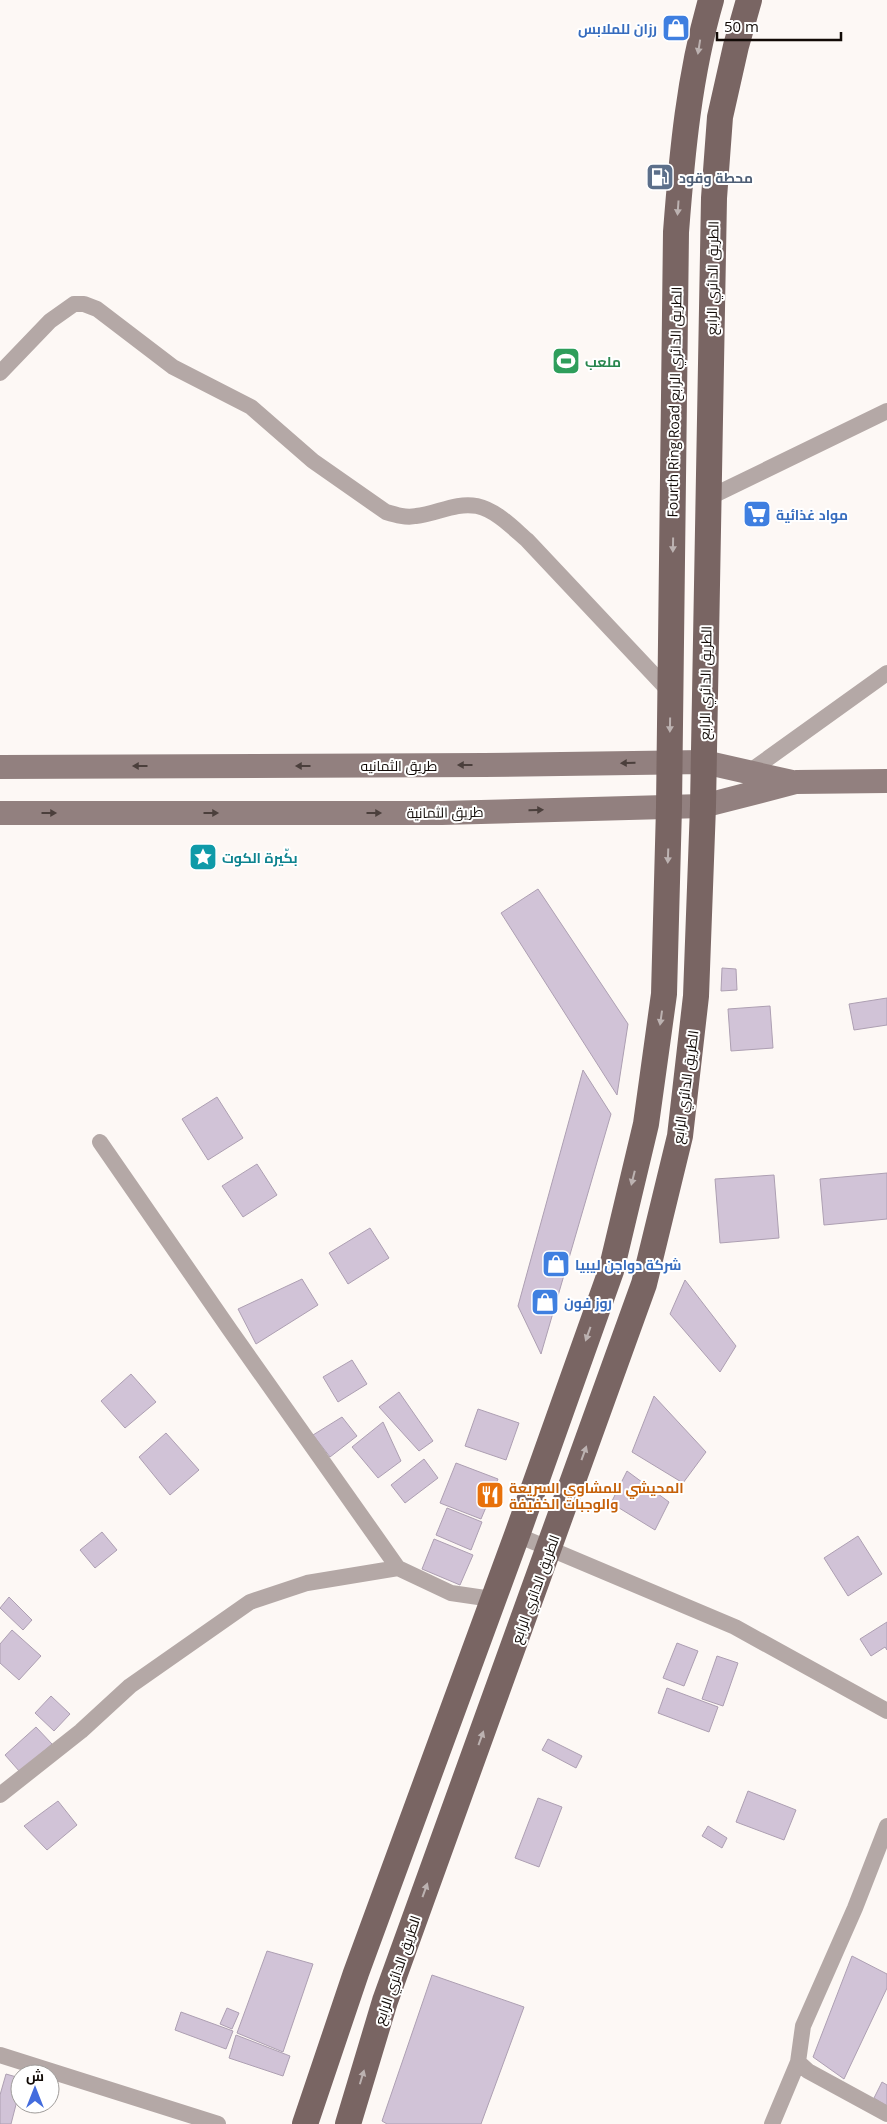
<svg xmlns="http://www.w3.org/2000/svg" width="887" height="2124" viewBox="0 0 887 2124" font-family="'Open Sans',Cairo,sans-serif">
	<rect width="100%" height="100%" fill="#fdf8f5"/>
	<path fill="#d1c3d7" stroke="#ad9fb2" d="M538 889 628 1024 617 1095 501 913Z
		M722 968 736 969 737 990 721 991Z
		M887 998V1025L854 1030 849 1004Z
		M770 1006 773 1048 731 1051 728 1009Z
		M583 1070 611 1114 541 1354 518 1306Z
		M217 1097 243 1138 208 1160 182 1119Z
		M257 1164 277 1195 243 1217 222 1186Z
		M887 1173V1219L824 1225 820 1179Z
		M774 1175 779 1238 720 1243 715 1179Z
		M370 1228 389 1258 348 1284 329 1253Z
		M302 1279 318 1305 256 1344 238 1309Z
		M685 1280 736 1346 720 1372 670 1314Z
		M352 1360 367 1384 338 1402 323 1377Z
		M131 1374 156 1402 125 1428 101 1401Z
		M399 1392 433 1441 419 1451 379 1407Z
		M654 1396 706 1452 683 1483 632 1452Z
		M478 1409 519 1423 506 1460 465 1446Z
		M342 1417 357 1436 330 1457 313 1435Z
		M383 1422 401 1461 378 1478 352 1447Z
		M166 1433 199 1470 170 1495 139 1457Z
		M424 1459 438 1478 405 1503 391 1485Z
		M456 1463 498 1479 481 1519 440 1503Z
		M627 1471 669 1502 655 1530 611 1503Z
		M447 1508 482 1522 471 1550 436 1535Z
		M102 1532 117 1550 95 1568 80 1550Z
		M858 1536 882 1574 848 1596 824 1558Z
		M434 1539 473 1555 460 1585 422 1569Z
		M9 1597 32 1620 23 1630 0 1608Z
		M887 1622V1650L885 1647 871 1656 860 1639Z
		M12 1630 41 1656 19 1680 0 1663V1644Z
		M677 1643 698 1651 684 1686 663 1678Z
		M717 1656 738 1663 723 1706 702 1699Z
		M667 1688 718 1707 709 1732 658 1713Z
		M51 1696 70 1714 54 1731 35 1713Z
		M36 1727 52 1744 20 1772 5 1755Z
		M548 1739 582 1756 576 1768 542 1750Z
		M748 1791 796 1810 784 1840 736 1822Z
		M538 1798 562 1807 539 1867 515 1858Z
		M58 1801 77 1825 47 1850 24 1826Z
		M708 1826 727 1838 722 1848 702 1836Z
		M267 1951 313 1964 283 2052 237 2033Z
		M852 1956 887 1974V1988L844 2079 813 2057Z
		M432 1975 524 2007 481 2124H387L382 2121Z
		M227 2008 239 2013 232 2029 220 2024Z
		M181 2012 233 2031 226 2049 175 2030Z
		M236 2035 290 2056 283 2076 229 2058Z
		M6 2074 20 2078V2089L11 2124H0V2095Z
		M882 2082 887 2085V2106L874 2098Z"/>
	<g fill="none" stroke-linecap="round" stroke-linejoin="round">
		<path stroke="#b4a8a6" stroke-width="16" d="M0 373 50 321 74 304H84L97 309 173 367 251 407 313 461 386 512C396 515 406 518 416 516 437 514 455 502 477 506 496 510 513 528 527 540L671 693
			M708 498 887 411
			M749 772 887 673
			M100 1142 230 1330 398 1568
			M517 1535 735 1627 887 1711
			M0 1795 81 1731 130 1686 250 1602 307 1583 398 1568 451 1593 492 1599
			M887 1826 855 1908 803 2026 798 2062 808 2071 887 2114
			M0 2055 218 2124
			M772 2124 798 2062"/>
		<path stroke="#92807f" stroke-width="24" d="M0 767 484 765 704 762 792 782
			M0 813H442L703 806 796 782 887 781"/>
		<path stroke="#796563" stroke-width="26" d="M305 2124 356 1973 517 1535 611 1271 646 1124 664 994 669 807 676 232C682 154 689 76 711 0
			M348 2124 385 2001 644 1284 680 1136 696 996 703 806 714 198 720 117 736 46 749 0"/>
	</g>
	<defs><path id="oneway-solid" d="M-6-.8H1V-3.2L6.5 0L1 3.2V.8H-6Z" transform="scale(1.25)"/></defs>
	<g fill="#bcb2b1">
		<use href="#oneway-solid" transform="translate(699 47) rotate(99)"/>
		<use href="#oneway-solid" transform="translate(678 208) rotate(94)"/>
		<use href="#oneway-solid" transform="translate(673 545) rotate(91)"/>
		<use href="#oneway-solid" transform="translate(670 725) rotate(91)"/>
		<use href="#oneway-solid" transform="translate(668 856) rotate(92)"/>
		<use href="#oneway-solid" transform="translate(661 1018) rotate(98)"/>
		<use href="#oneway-solid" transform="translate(633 1178) rotate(104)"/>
		<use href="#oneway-solid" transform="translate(588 1334) rotate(110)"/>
		<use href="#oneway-solid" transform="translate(584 1453) rotate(-70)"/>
		<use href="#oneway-solid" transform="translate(481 1738) rotate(-70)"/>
		<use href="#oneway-solid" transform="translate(425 1890) rotate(-70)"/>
		<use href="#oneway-solid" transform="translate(362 2077) rotate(-73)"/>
	</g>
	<g fill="#4b3f3c">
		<use href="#oneway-solid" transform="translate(628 763) rotate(179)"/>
		<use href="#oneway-solid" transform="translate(465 765) rotate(180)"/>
		<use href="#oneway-solid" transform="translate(140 766) rotate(180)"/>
		<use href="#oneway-solid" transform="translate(303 766) rotate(180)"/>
		<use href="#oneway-solid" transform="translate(536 810) rotate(-1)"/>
		<use href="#oneway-solid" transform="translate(49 813)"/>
		<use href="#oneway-solid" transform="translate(211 813)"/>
		<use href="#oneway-solid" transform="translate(374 813)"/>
	</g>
	<defs>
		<symbol id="shop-square" viewBox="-11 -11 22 22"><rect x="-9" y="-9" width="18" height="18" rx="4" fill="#3f7fe0" stroke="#fff"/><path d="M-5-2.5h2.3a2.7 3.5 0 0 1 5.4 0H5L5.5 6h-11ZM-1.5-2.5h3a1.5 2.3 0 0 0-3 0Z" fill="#fff"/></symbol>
		<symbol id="fuel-square" viewBox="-11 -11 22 22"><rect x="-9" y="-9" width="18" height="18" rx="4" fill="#5c6f8a" stroke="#fff"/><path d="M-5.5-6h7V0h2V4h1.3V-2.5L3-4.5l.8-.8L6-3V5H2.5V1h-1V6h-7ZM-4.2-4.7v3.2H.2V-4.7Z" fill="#fff"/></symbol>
		<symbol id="stadium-square" viewBox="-11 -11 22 22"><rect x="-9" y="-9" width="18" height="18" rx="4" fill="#2e9e5b" stroke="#fff"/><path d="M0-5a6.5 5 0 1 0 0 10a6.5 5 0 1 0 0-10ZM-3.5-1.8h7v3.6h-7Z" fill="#fff"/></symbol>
		<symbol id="supermarket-square" viewBox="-11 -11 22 22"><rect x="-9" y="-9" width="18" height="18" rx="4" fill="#3f7fe0" stroke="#fff"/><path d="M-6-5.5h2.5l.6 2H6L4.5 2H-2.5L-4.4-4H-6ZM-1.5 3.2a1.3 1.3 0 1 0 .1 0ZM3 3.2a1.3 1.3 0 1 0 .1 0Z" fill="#fff"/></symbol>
		<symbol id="sight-square" viewBox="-11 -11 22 22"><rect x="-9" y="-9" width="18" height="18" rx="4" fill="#0f9aa8" stroke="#fff"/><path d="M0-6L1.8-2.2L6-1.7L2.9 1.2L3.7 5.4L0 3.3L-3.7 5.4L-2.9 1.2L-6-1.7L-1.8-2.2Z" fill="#fff"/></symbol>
		<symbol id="restaurant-square" viewBox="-11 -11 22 22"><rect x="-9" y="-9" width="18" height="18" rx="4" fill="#e8710a" stroke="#fff"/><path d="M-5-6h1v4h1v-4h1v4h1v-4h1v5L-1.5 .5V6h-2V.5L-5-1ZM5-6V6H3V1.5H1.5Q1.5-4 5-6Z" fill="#fff"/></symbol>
	</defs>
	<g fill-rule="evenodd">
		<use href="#shop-square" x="660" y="12" width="32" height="32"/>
		<use href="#fuel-square" x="644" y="161" width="32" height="32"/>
		<use href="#stadium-square" x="550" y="345" width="32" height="32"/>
		<use href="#supermarket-square" x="741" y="498" width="32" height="32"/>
		<use href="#sight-square" x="187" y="841" width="32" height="32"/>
		<use href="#shop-square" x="540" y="1248" width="32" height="32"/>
		<use href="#shop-square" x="529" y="1286" width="32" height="32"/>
		<use href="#restaurant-square" x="474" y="1479" width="32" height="32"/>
	</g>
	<g text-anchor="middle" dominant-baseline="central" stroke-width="4" stroke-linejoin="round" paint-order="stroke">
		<g font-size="14" font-weight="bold" fill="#366cbe" stroke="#fff" text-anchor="start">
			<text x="657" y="28" text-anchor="end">رزان للملابس</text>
			<text x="776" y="514">مواد غذائية</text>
			<text x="575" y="1264">شركة دواجن ليبيا</text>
			<text x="564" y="1302">روز فون</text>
		</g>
		<g font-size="14" font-weight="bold" fill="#4e5e75" stroke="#fff" text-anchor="start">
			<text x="679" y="177">محطة وقود</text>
		</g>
		<g font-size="14" fill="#110a06" stroke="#fff">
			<text transform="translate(712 278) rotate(-89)">الطريق الدائري الرابع</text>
			<text transform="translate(674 402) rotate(-89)">Fourth Ring Road الطريق الدائري الرابع</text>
			<text transform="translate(705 683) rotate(-89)">الطريق الدائري الرابع</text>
			<text x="399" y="765">طريق الثمانيه</text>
			<text transform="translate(445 812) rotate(-1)">طريق الثمانية</text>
			<text transform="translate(685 1087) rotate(-82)">الطريق الدائري الرابع</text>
			<text transform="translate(535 1589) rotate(-70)">الطريق الدائري الرابع</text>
			<text transform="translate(397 1970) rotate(-71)">الطريق الدائري الرابع</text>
		</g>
		<g font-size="14" font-weight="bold" fill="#27864d" stroke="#fff" text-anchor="start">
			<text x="585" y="361">ملعب</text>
		</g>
		<g font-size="14" font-weight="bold" fill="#0d838f" stroke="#fff" text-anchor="start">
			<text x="222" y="857">بكّيرة الكوت</text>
		</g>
		<g font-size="14" font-weight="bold" fill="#c56008" stroke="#fff" text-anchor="start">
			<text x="509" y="1487">المحيشي للمشاوي السريعة<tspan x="509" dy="16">والوجبات الخفيفة</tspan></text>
		</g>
	</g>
	<g transform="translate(35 2089)"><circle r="24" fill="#ffffff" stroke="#a09d9b"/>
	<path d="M0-4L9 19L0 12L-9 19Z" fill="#436cde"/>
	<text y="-8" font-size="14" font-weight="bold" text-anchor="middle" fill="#110a06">ش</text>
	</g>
	<path d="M717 32v8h124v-8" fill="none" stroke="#110a06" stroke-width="2.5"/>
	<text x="724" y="32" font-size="15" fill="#110a06" stroke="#ffffff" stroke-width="4" paint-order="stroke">50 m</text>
</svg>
